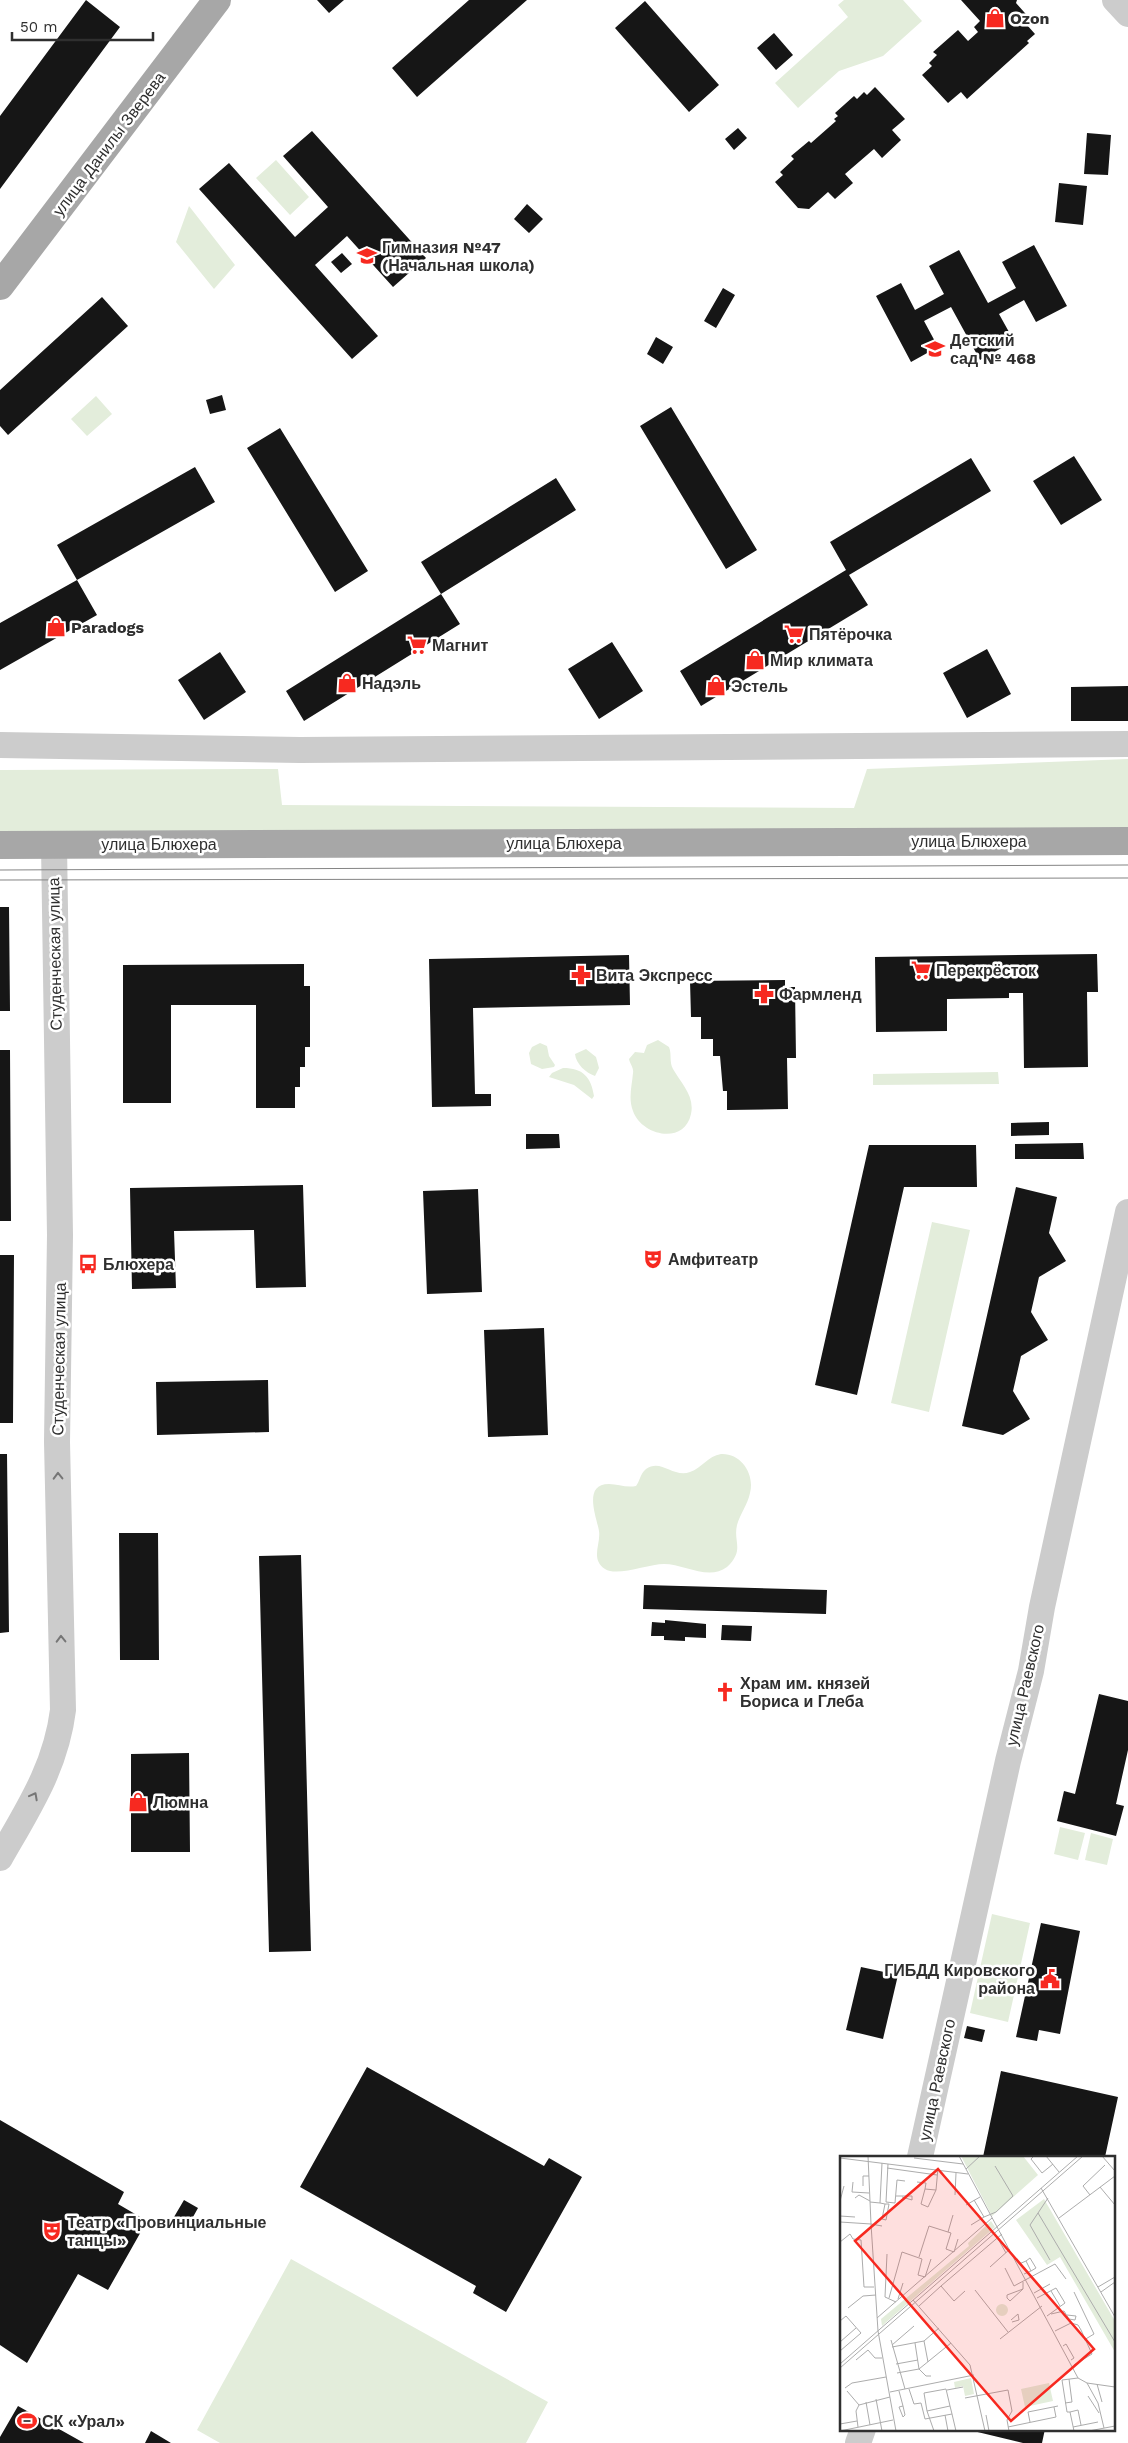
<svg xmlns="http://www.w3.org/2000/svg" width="1128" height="2443" viewBox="0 0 1128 2443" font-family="'Work Sans',sans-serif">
	<rect width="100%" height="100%" fill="#fff"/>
	<path fill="#e3eddb" d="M844 0H903L922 21 883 56 839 71 798 108 775 83 848 17 838 5Z
		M276 160 309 197 290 215 256 178Z
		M189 206 235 265 214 289 176 242Z
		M96 396 112 414 87 436 71 419Z
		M1128 759V832L0 833V770L278 769 282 805 854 808 867 769Z
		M658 1040 669 1047C672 1054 669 1062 673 1069 681 1083 695 1096 691 1114 684 1146 641 1135 633 1111 628 1098 632 1086 633 1073 634 1068 630 1064 629 1059L635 1052 644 1053 647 1045Z
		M540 1043 547 1046 549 1056 555 1065 554 1067 542 1069 531 1064 529 1053 532 1047Z
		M586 1049 596 1057 599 1068 595 1076C586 1073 576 1064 575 1054Z
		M563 1068C583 1068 591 1077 594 1096L592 1099 574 1085 549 1077 552 1073Z
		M998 1072 999 1084 873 1085V1074Z
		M932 1222 970 1230 929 1412 891 1403Z
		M721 1454C741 1453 755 1474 750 1493 748 1504 740 1514 737 1525 733 1542 745 1550 727 1567 709 1581 684 1564 664 1564 648 1564 617 1577 605 1569 590 1559 601 1544 599 1531 597 1518 582 1484 609 1484 618 1484 626 1488 636 1486 640 1481 640 1474 646 1469 661 1458 673 1478 690 1472 702 1468 708 1456 721 1454Z
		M1060 1827 1085 1833 1078 1860 1054 1854Z
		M1091 1833 1113 1839 1107 1865 1085 1860Z
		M992 1914 1030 1923 1008 2022 970 2013Z
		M291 2259 548 2402 526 2443H220L197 2430Z"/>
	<path fill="#161616" d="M86 0 120 27 0 189V116Z
		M317 0H344L329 13Z
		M469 0H527L417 97 392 68Z
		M961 0H1017L1016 3 1032 21 1027 25 1035 34 1027 41 1029 43 967 99 961 92 948 103 922 75 932 66 929 63 937 55 933 52 958 30 968 41 978 32 974 27 980 21Z
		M645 1 719 85 689 112 615 28Z
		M774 33 793 55 776 70 757 48Z
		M875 87 905 119 892 130 901 140 882 158 874 149 845 174 853 183 835 199 828 192 809 209 798 208 775 182 783 175 780 172 794 159 791 156 809 141 811 143 836 121 834 119 838 116 835 113 854 96 857 99 864 92 867 95Z
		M738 128 747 138 734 150 725 139Z
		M312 131 426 258 393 287 347 236 315 265 378 336 352 359 199 189 229 163 295 237 328 207 283 156Z
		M1087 133 1111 135 1108 175 1084 174Z
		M1059 183 1087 186 1083 225 1055 222Z
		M527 204 543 219 529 233 514 219Z
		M1034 245 1067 306 1036 322 1024 300 999 314 1014 341 980 360 951 307 924 321 938 347 911 362 876 296 901 283 915 310 944 294 929 266 959 250 988 303 1016 288 1002 262Z
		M342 253 352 264 341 273 331 262Z
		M723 288 735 295 716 328 704 321Z
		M102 297 128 326 8 435 0 426V390Z
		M656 337 673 347 663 364 647 354Z
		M222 395 226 410 210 414 206 400Z
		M671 407 757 550 726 569 640 426Z
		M280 428 368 571 335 592 247 448Z
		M1074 456 1102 500 1061 525 1033 481Z
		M971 458 991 491 849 575 868 605 701 706 680 671 846 570 830 542Z
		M195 467 215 502 77 580 57 545Z
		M556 478 576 510 441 594 421 562Z
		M77 580 97 615 0 670V623Z
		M441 594 460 624 304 721 286 691Z
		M612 642 643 691 599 719 568 669Z
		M987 649 1011 694 967 718 943 673Z
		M220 652 246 692 204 720 178 680Z
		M1128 686V721H1071V687Z
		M0 907H9L10 1011H0Z
		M1097 954 1098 992H1087L1088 1067 1024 1068 1023 993H1009V998L947 999V1031L876 1032 875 957Z
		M629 955 630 1005 473 1008 475 1094H491V1106L432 1107 429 959Z
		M304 964V986H310V1047H305V1067H300V1087H295V1108H256V1005H171V1103H123V965Z
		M785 980V987H795L796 1058H787L788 1109 727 1110V1091H723L720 1056H713V1039H701V1017H691L690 981Z
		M0 1050H10L11 1221H0Z
		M1049 1122V1135L1011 1136V1123Z
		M526 1134H559L560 1148 526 1149Z
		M1083 1143 1084 1159H1015V1144Z
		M869 1145H976L977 1187H904L857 1395 815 1385Z
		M303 1185 306 1287 256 1288 254 1230 174 1231 176 1288 132 1289 130 1188Z
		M1016 1187 1057 1197 1049 1233 1066 1261 1039 1277 1031 1312 1048 1340 1021 1356 1013 1391 1030 1419 1003 1435 962 1426Z
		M478 1189 482 1292 427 1294 423 1191Z
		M0 1255H14L13 1423H0Z
		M544 1328 548 1435 488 1437 484 1330Z
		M268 1380 269 1432 157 1435 156 1382Z
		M0 1454H7L9 1632 0 1633Z
		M119 1533H158L159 1660H120Z
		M301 1555 311 1951 269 1952 259 1556Z
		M644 1585 827 1590 826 1614 643 1609Z
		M665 1620 706 1624V1638L685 1637V1641L664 1640V1636H651L652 1622 665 1623Z
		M722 1625 752 1626 751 1641 721 1640Z
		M1099 1694 1128 1701V1750L1116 1804 1124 1806 1116 1836 1057 1821 1064 1791 1075 1794Z
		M189 1753 190 1852H131V1754Z
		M1041 1923 1080 1931 1060 2034 1039 2030 1037 2041 1016 2037Z
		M861 1967 898 1975 883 2039 846 2030Z
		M967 2026 985 2030 982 2042 964 2038Z
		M367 2067 544 2166 549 2158 582 2177 506 2312 473 2293 476 2286 300 2187Z
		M1001 2071 1118 2097 1105 2157H983Z
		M0 2120 124 2192 118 2204 147 2221 108 2290 78 2274 27 2363 0 2345Z
		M184 2200 198 2208 188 2226 174 2217Z
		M18 2406 84 2443H0V2437Z
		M965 2429H1045L1042 2443H1023Z
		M151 2431 171 2443H145Z"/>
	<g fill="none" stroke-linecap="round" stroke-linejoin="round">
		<path stroke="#ccc" stroke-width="26" d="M1115 0 1128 14
			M0 745 300 750 1128 744
			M0 1858C28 1809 56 1767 63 1710L57 1442 60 1235 54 845
			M920 2157 1008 1761 1031 1671 1042 1607 1128 1212
			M858 2443 863 2429"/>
		<path stroke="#a7a7a7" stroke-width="28" d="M0 286 217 0
			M0 845 1128 841"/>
		<path stroke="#848484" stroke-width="1" d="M0 870 1128 865
			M0 880 1128 878"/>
	</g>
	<defs><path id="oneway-chevron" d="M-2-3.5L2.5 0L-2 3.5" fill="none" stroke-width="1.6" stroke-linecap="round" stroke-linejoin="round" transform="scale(1.25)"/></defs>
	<g stroke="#767676">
		<use href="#oneway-chevron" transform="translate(58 1476) rotate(-91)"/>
		<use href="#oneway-chevron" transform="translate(61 1639) rotate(-91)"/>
		<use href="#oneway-chevron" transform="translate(34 1796) rotate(-62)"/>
	</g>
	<defs>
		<symbol id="shop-bare" viewBox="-9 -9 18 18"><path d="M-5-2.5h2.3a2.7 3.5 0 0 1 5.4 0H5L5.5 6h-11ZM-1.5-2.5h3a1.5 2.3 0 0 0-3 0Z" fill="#f72920" stroke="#fff" stroke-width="2.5" paint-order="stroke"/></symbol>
		<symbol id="school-bare" viewBox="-9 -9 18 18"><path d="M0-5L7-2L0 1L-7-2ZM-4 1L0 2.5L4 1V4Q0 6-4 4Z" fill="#f72920" stroke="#fff" stroke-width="2.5" paint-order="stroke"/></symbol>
		<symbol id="supermarket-bare" viewBox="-9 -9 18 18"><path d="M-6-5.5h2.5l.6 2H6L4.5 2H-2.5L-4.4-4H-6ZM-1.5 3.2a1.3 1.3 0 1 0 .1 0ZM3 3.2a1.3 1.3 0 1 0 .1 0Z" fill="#f72920" stroke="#fff" stroke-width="2.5" paint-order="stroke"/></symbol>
		<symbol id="pharmacy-bare" viewBox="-9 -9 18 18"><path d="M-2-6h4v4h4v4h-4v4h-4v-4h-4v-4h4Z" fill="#f72920" stroke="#fff" stroke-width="2.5" paint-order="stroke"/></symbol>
		<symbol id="theatre-bare" viewBox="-9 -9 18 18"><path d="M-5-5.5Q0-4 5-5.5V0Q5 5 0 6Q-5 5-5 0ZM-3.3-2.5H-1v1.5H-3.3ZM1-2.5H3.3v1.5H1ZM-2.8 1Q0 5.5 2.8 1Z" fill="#f72920" stroke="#fff" stroke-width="2.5" paint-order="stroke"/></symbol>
		<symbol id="bus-bare" viewBox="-9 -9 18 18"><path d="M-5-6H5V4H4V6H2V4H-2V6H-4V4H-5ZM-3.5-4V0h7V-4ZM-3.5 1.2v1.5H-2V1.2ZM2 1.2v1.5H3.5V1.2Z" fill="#f72920" stroke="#fff" stroke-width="2.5" paint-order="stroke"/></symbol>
		<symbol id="church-bare" viewBox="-9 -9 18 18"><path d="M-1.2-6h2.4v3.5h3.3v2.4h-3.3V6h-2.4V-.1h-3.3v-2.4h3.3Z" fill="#f72920" stroke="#fff" stroke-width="2.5" paint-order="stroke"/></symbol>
		<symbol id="civic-bare" viewBox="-9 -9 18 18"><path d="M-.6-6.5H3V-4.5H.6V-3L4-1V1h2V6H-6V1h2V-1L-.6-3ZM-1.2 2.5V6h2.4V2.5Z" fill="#f72920" stroke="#fff" stroke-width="2.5" paint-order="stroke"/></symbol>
		<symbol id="stadium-bare" viewBox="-9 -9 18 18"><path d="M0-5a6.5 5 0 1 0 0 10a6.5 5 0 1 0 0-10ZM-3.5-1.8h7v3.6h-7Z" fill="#f72920" stroke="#fff" stroke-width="2.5" paint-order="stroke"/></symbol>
	</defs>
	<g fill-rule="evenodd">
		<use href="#shop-bare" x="981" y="4" width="28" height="28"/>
		<use href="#school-bare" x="353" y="242" width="28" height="28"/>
		<use href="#school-bare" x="921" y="335" width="28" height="28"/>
		<use href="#shop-bare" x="42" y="613" width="28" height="28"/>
		<use href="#supermarket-bare" x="780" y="620" width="28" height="28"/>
		<use href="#supermarket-bare" x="403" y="631" width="28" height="28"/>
		<use href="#shop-bare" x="741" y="646" width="28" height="28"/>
		<use href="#shop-bare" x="333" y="669" width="28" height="28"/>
		<use href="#shop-bare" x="702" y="672" width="28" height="28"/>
		<use href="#supermarket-bare" x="907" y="956" width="28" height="28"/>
		<use href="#pharmacy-bare" x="567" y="961" width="28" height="28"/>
		<use href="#pharmacy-bare" x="750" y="980" width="28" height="28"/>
		<use href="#theatre-bare" x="639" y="1245" width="28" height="28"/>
		<use href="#bus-bare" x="74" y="1250" width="28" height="28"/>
		<use href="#church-bare" x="711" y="1678" width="28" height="28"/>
		<use href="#shop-bare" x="124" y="1788" width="28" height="28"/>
		<use href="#civic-bare" x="1036" y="1965" width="28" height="28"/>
		<use href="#theatre-bare" x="38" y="2217" width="28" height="28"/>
		<use href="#stadium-bare" x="13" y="2407" width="28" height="28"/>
	</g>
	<g text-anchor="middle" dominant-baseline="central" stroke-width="5" stroke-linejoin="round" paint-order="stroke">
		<g font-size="16" font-weight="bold" fill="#2f2f2f" stroke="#fff" text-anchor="start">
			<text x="1010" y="18">Ozon</text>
			<text x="382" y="247">Гимназия №47<tspan x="382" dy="18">(Начальная школа)</tspan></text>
			<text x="950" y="340">Детский<tspan x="950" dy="18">сад № 468</tspan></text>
			<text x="71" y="627">Paradogs</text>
			<text x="809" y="634">Пятёрочка</text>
			<text x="432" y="645">Магнит</text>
			<text x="770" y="660">Мир климата</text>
			<text x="362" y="683">Надэль</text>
			<text x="731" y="686">Эстель</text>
			<text x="936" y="970">Перекрёсток</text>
			<text x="596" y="975">Вита Экспресс</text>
			<text x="779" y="994">Фармленд</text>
			<text x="668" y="1259">Амфитеатр</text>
			<text x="103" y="1264">Блюхера</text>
			<text x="740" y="1683">Храм им. князей<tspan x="740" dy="18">Бориса и Глеба</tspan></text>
			<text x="153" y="1802">Люмна</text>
			<text x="1035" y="1970" text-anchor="end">ГИБДД Кировского<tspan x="1035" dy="18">района</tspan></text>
			<text x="67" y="2222">Театр «Провинциальные<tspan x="67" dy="18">танцы»</tspan></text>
			<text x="42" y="2421">СК «Урал»</text>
		</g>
		<g font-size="16" fill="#2f2f2f" stroke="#fff">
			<text transform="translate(109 144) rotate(-53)">улица Данилы Зверева</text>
			<text x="969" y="841">улица Блюхера</text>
			<text x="564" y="843">улица Блюхера</text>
			<text x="159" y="844">улица Блюхера</text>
			<text transform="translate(55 954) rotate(-91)">Студенческая улица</text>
			<text transform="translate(59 1359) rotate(-89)">Студенческая улица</text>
			<text transform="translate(1025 1685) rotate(-77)">улица Раевского</text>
			<text transform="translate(937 2080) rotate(-78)">улица Раевского</text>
		</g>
	</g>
	<g transform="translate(840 2156)">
		<rect width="275" height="275" fill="#fff"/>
		<path d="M121 0H183L198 19 152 60ZM204 43 275 165V196L220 101 207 109 176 64ZM151 65 155 71 42 170 41 163 129 90 128 87ZM156 154a6 6 0 1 1 12 0a6 6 0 1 1-12 0ZM131 222 134 238 125 240 123 230 115 232 114 226ZM209 227 213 245 185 251 181 233Z" fill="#e3eddb"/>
		<path fill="none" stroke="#acacac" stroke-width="1" d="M28 0 31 68 42 70M119 0 238 222 247 227 258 247 264 272M194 0 191 3 202 17 213 8M206 0 219 16M262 0 275 15M0 2 128 18M74 2 123 8M48 8 46 46 55 47 57 24 65 25M47 12 97 19M126 13 140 0M13 26 12 36 29 37M77 26 86 27 85 33 96 34 98 12M23 30V20H29M260 31 275 49M201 32 275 161M85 33 81 48 88 51 96 34M115 39 116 17M250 39 243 30 265 9M56 40H72V44L62 41M15 42 19 39 30 45M208 42 190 69 210 104M134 44 144 61 156 56 173 40 155 10M0 45 4 30M30 46 40 47 42 7M40 47 45 48 42 63 46 64 49 48H45M126 49 140 41M198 57 275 186M0 60 15 61M219 62 275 20M0 66 31 68 38 175 56 275M131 69 144 61M108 76 113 59M157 81 166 97M0 86 10 78 13 83 21 84 24 131H34M47 98 45 141 56 146M79 101 89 70 111 77 106 93 114 96 118 83M186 105 190 102 196 112 191 115M179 108 186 105 191 115 184 118M150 111 170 93M165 112 174 130 215 108 226 123M258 131 275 121M183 133 170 145 167 142V139L183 133V126M135 134 168 176M125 135 114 145 101 130 162 78M211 135 220 150M234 136 254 178 244 184M261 136 275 126M194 137 210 128M49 142 62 96 82 103 78 119 85 121 91 103M197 142 216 132 225 147 207 160M58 143 63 127M73 144 130 209 145 275M79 150 101 130M8 152 23 140 36 139M211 158 224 155 229 163 235 164 236 160 227 159M37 162 152 62M171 164 178 158 179 164 172 166M0 165 6 160 21 177 0 195M215 175 231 167 238 169 241 174 252 198 234 209M160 183 202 150M51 184 65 233M84 185 88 206M0 186 16 172M75 187 79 213 86 220H91M52 189 74 170M223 190 226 188 234 202 231 204M52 191 84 185 99 172M16 204 28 194 35 202H42M0 208 238 0M56 208 78 204M0 212 243 0M57 217 79 213 111 187M247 227 275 231M257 228 262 246M5 232 12 227 46 221M69 233 74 248 81 247 85 263 112 258 110 250M106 233 110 250 87 255 84 237ZM107 234 123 231M7 235 19 249M59 235 63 250 65 259 63 261 59 251 63 250M50 236 134 219M248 240 259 257M125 242 168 234 172 255 167 264 169 275M36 243 42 275M26 246 30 269M225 247 232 246 229 223M87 255 94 275M230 256H227L222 224 238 222M112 258 116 275M105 259 108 275M146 259 149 275M190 266 188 256 218 250M0 268 17 265M18 271 16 255 19 249 50 241M168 271 216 261 214 251M233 271 258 266M0 275 53 264M234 275 230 256 238 254 241 269M249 275 275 270"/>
		<path fill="#f72920" fill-opacity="0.15" stroke="#f72920" stroke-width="2.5" d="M98 13 254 193 171 265 15 85Z"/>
		<rect width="275" height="275" fill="none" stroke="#2f2f2f" stroke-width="2.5"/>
	</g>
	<path d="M12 32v8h141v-8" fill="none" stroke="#2f2f2f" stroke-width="2.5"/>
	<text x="20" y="32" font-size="15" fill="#2f2f2f" stroke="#ffffff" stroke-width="4" paint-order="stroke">50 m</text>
</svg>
